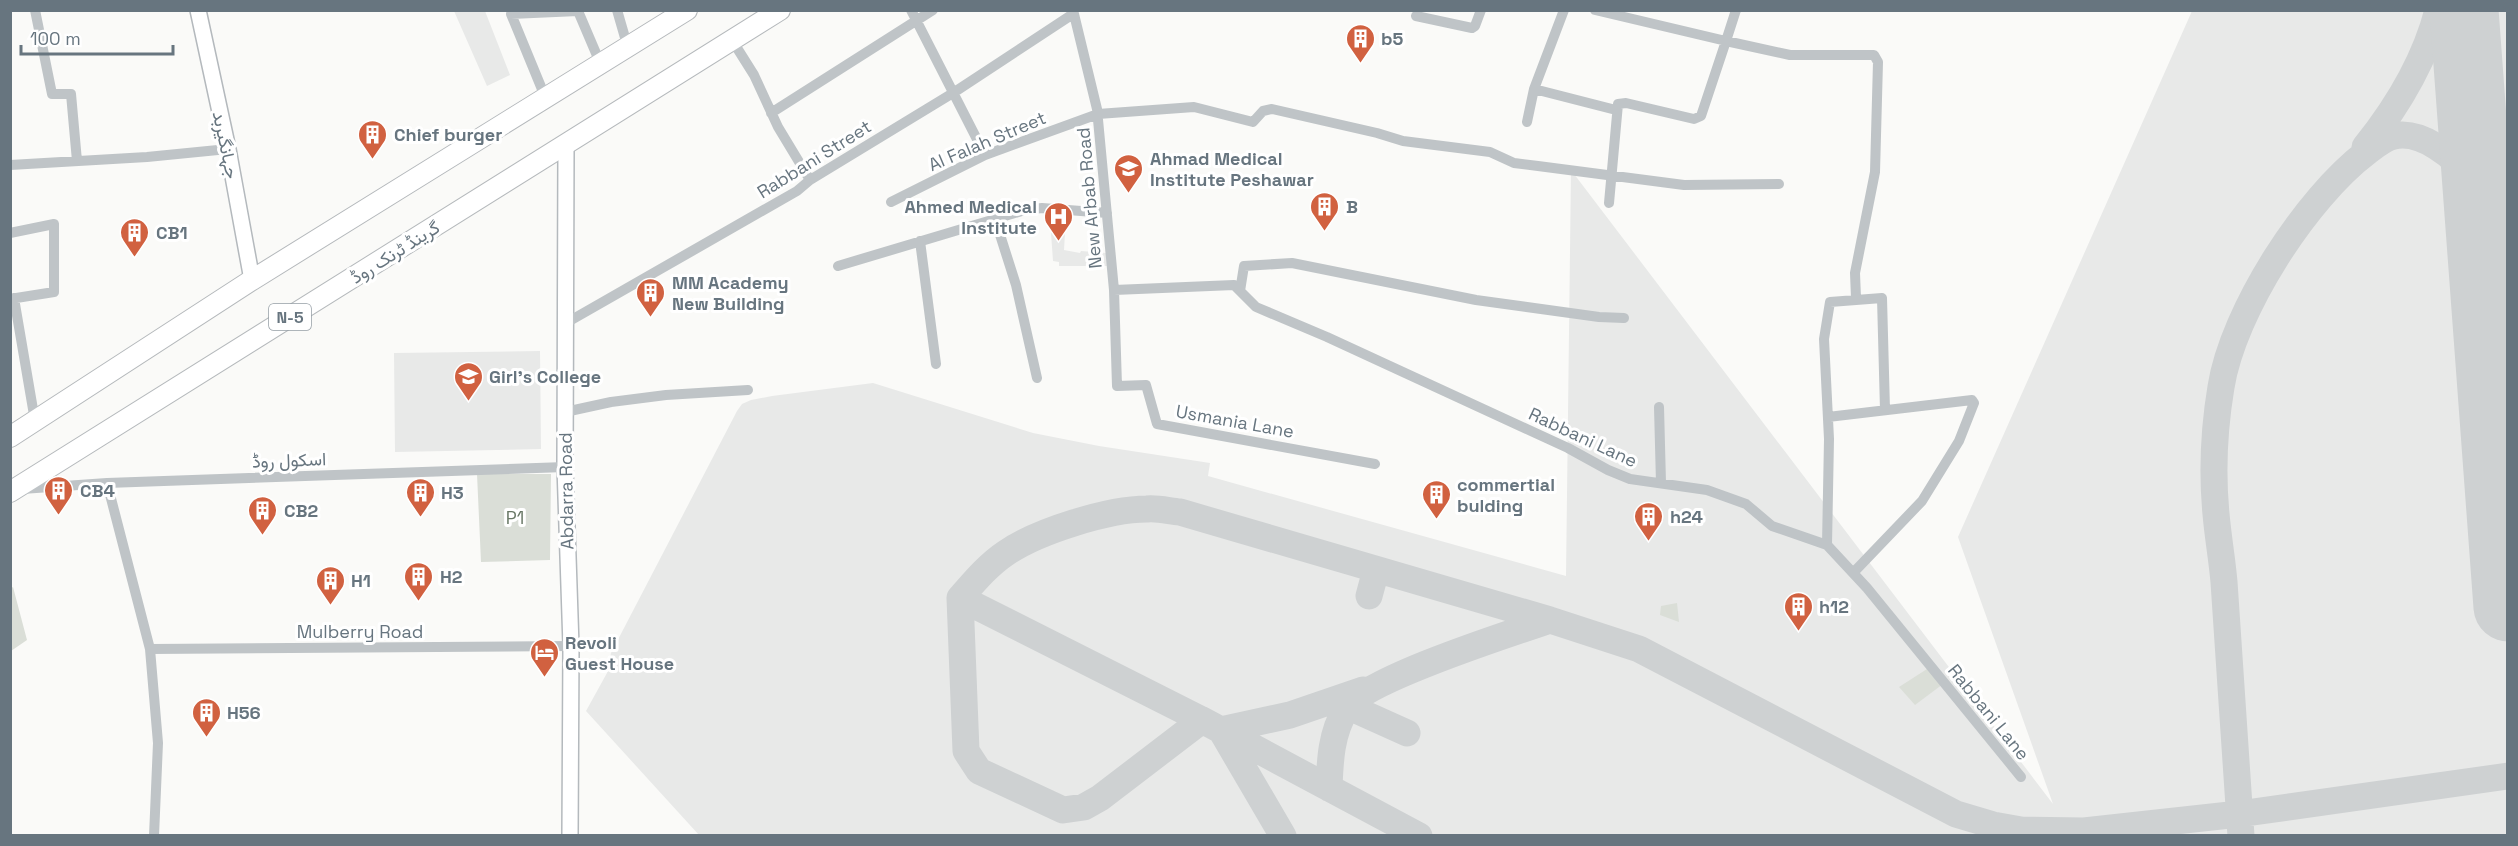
<svg xmlns="http://www.w3.org/2000/svg" width="2518" height="846" viewBox="0 0 2518 846" font-family="'Space Grotesk',Vazirmatn,sans-serif">
	<rect width="100%" height="100%" fill="#fafaf8"/>
	<path fill="#e8e9e8" d="M454 11H485L510 75 487 86Z
		M2192 11H2507V835H699L586 711 607 673 611 653 737 411 742 404 751 400 772 396 873 383 1033 433 1099 446 1210 463 1208 476 1566 576 1571 170 2053 804 1958 537Z
		M1051 233H1065L1064 250 1080 253 1081 251 1106 253 1107 266H1059V262L1053 261Z
		M540 351 541 449 395 452 394 353Z"/>
	<path fill="#daded7" d="M477 474H551L550 560 481 562Z
		M13 587 27 640 11 651 10 589Z
		M1677 603 1679 622 1660 615 1661 606Z
		M1927 669 1943 684 1915 705 1899 687Z"/>
	<g fill="none" stroke-linecap="round" stroke-linejoin="round">
		<path stroke="#ced1d2" stroke-width="27" d="M2365 147C2397 107 2425 61 2438 10
			M1369 596 1376 570
			M960 598 1202 720 1419 836
			M1347 706 1407 733
			M1202 720 1100 798 1084 807 1063 810 979 771 966 751 960 598C974 582 988 565 1006 553 1038 531 1109 509 1147 509 1158 508 1169 511 1180 512L1550 620 1639 649 1956 814 1993 825 2021 830 2084 831 2239 814 2508 776
			M1329 788C1330 761 1331 733 1346 709 1363 680 1512 633 1550 620
			M1283 836 1221 730 1290 715 1363 690
			M2241 836C2235 751 2229 666 2224 582 2222 559 2218 537 2216 514 2212 472 2214 429 2221 387 2233 311 2306 198 2367 152 2375 146 2384 138 2394 136 2421 130 2457 157 2469 179 2473 187 2475 196 2479 205"/>
		<path stroke="#ced1d2" stroke-width="69" d="M2464 10 2508 607"/>
		<defs>
			<path id="secondary" d="M198 10 228 149 252 280
				M566 146 565 467 571 646 570 836"/>
			<path id="highway" d="M10 437 252 280 687 10
				M10 492 780 10"/>
		</defs>
		<use href="#secondary" stroke="#b4b9bd" stroke-width="18"/>
		<use href="#highway" stroke="#b5b9bc" stroke-width="22"/>
		<path stroke="#bfc4c7" stroke-width="10" d="M35 10 52 94H71L77 161
			M617 10 628 48
			M911 10 985 155
			M1073 10 1097 109 1114 290 1117 386 1146 385 1157 424 1375 464
			M1595 10 1726 41 1736 10
			M1416 16 1472 28 1475 26 1481 10
			M732 40 754 75 778 127 810 180
			M1534 89 1616 110
			M546 99 511 14 578 11 601 65
			M771 113 933 10
			M1527 122 1534 89 1564 10
			M10 165 147 157 228 149
			M891 202 985 155 1098 114 1194 107 1253 122 1263 111 1272 109 1377 133 1403 141 1490 152 1514 163 1538 166 1684 185 1779 184
			M1609 203 1618 104 1626 103 1694 119 1701 116 1726 41 1790 55H1874L1878 62 1875 172 1855 273 1856 298
			M995 219 1016 285 1037 378
			M10 233 54 224V292L10 299
			M920 241 936 364
			M838 266 1025 210 1042 208 1107 213
			M1114 290 1234 285 1256 307 1327 337 1568 448 1608 470 1630 479 1707 490 1746 504 1772 526 1827 545 1867 588 2021 777
			M1240 291 1244 266 1292 263 1476 300 1599 317 1624 318
			M14 298 35 421
			M566 323 797 191 810 180 953 93 1073 14
			M1659 407 1661 483
			M565 412 611 402 666 395 748 390
			M1828 417 1972 400 1974 403 1959 441 1922 501 1853 573
			M107 483 150 649 158 743 154 836
			M22 489 107 483 565 467
			M1827 545 1829 439 1824 339 1830 302 1882 298 1885 410
			M150 649 571 646"/>
		<use href="#secondary" stroke="#fff" stroke-width="15"/>
		<use href="#highway" stroke="#fff" stroke-width="20"/>
	</g>
	<defs>
		<symbol id="building-pin" viewBox="-11 -11 22 30"><path d="M0 17L-7.5 6A9.5 9.5 0 1 1 7.5 6Z" fill="#d16140" stroke="#fff"/><path d="M-4-6H4V6H1V3H-1V6H-4ZM-2.5-4.3h1.7v1.8h-1.7ZM.8-4.3h1.7v1.8H.8ZM-2.5-1h1.7V.8h-1.7ZM.8-1h1.7V.8H.8Z" fill="#fff"/></symbol>
		<symbol id="university-pin" viewBox="-11 -11 22 30"><path d="M0 17L-7.5 6A9.5 9.5 0 1 1 7.5 6Z" fill="#d16140" stroke="#fff"/><path d="M0-5L7-2L0 1L-7-2ZM-4 1L0 2.5L4 1V4Q0 6-4 4Z" fill="#fff"/></symbol>
		<symbol id="hospital-pin" viewBox="-11 -11 22 30"><path d="M0 17L-7.5 6A9.5 9.5 0 1 1 7.5 6Z" fill="#d16140" stroke="#fff"/><path d="M-5-5h3v3.5h4V-5h3V5h-3V1.5h-4V5h-3Z" fill="#fff"/></symbol>
		<symbol id="hotel-pin" viewBox="-11 -11 22 30"><path d="M0 17L-7.5 6A9.5 9.5 0 1 1 7.5 6Z" fill="#d16140" stroke="#fff"/><path d="M-6-4.5h1.5V1H6V5H4.5V3h-9V5H-6ZM-4 0a1.8 1.8 0 1 1 3.6 0ZM.5 0V-2.5h3Q6-2.5 6 0Z" fill="#fff"/></symbol>
	</defs>
	<g fill-rule="evenodd">
		<use href="#building-pin" x="1344" y="22" width="33" height="45"/>
		<use href="#building-pin" x="356" y="118" width="33" height="45"/>
		<use href="#university-pin" x="1112" y="152" width="33" height="45"/>
		<use href="#building-pin" x="1308" y="190" width="33" height="45"/>
		<use href="#hospital-pin" x="1042" y="200" width="33" height="45"/>
		<use href="#building-pin" x="118" y="216" width="33" height="45"/>
		<use href="#building-pin" x="634" y="276" width="33" height="45"/>
		<use href="#university-pin" x="452" y="360" width="33" height="45"/>
		<use href="#building-pin" x="42" y="474" width="33" height="45"/>
		<use href="#building-pin" x="404" y="476" width="33" height="45"/>
		<use href="#building-pin" x="1420" y="478" width="33" height="45"/>
		<use href="#building-pin" x="246" y="494" width="33" height="45"/>
		<use href="#building-pin" x="1632" y="500" width="33" height="45"/>
		<use href="#building-pin" x="402" y="560" width="33" height="45"/>
		<use href="#building-pin" x="314" y="564" width="33" height="45"/>
		<use href="#building-pin" x="1782" y="590" width="33" height="45"/>
		<use href="#hotel-pin" x="528" y="636" width="33" height="45"/>
		<use href="#building-pin" x="190" y="696" width="33" height="45"/>
	</g>
	<g text-anchor="middle" dominant-baseline="central" stroke-width="6" stroke-linejoin="round" paint-order="stroke">
		<rect fill="#fff" stroke="#959ea5" stroke-width="1.5" x="269" y="304" width="42" height="26" rx="4.5"/>
		<g font-size="16" font-weight="bold" fill="#67757f">
			<text x="290" y="317">N-5</text>
		</g>
		<g font-size="18" font-weight="bold" fill="#67757f" stroke="#fff" text-anchor="start">
			<text x="1381" y="38">b5</text>
			<text x="394" y="134">Chief burger</text>
			<text x="1150" y="158">Ahmad Medical<tspan x="1150" dy="21">Institute Peshawar</tspan></text>
			<text x="1037" y="206" text-anchor="end">Ahmed Medical<tspan x="1037" dy="21">Institute</tspan></text>
			<text x="1346" y="206">B</text>
			<text x="156" y="232">CB1</text>
			<text x="672" y="282">MM Academy<tspan x="672" dy="21">New Building</tspan></text>
			<text x="489" y="376">Girl's College</text>
			<text x="1457" y="484">commertial<tspan x="1457" dy="21">bulding</tspan></text>
			<text x="80" y="490">CB4</text>
			<text x="441" y="492">H3</text>
			<text x="284" y="510">CB2</text>
			<text x="1670" y="516">h24</text>
			<text x="440" y="576">H2</text>
			<text x="351" y="580">H1</text>
			<text x="1819" y="606">h12</text>
			<text x="565" y="642">Revoli<tspan x="565" dy="21">Guest House</tspan></text>
			<text x="227" y="712">H56</text>
		</g>
		<g font-size="18" fill="#67757f" stroke="#fff">
			<text transform="translate(987 141) rotate(-23)">Al Falah Street</text>
			<text transform="translate(226 145) rotate(78)">جہانگیربد</text>
			<text transform="translate(814 159) rotate(-32)">Rabbani Street</text>
			<text transform="translate(1089 198) rotate(-95)">New Arbab Road</text>
			<text transform="translate(395 252) rotate(-32)">گرینڈ ٹرنک روڈ</text>
			<text transform="translate(1235 421) rotate(10)">Usmania Lane</text>
			<text transform="translate(1583 437) rotate(25)">Rabbani Lane</text>
			<text transform="translate(289 460) rotate(-2)">اسکول روڈ</text>
			<text transform="translate(566 491) rotate(-91)">Abdarra Road</text>
			<text x="360" y="631">Mulberry Road</text>
			<text transform="translate(1989 712) rotate(51)">Rabbani Lane</text>
		</g>
		<g font-size="18" fill="#697866" stroke="#fff">
			<text x="515" y="517">P1</text>
		</g>
	</g>
	<rect width="2518" height="846" fill="none" stroke="#67757f" stroke-width="24"/>
	<path d="M21 45v9h152v-9" fill="none" stroke="#67757f" stroke-width="3"/>
	<text x="30" y="45" font-size="18" fill="#67757f" stroke="#ffffff" stroke-width="4.5" paint-order="stroke">100 m</text>
</svg>
